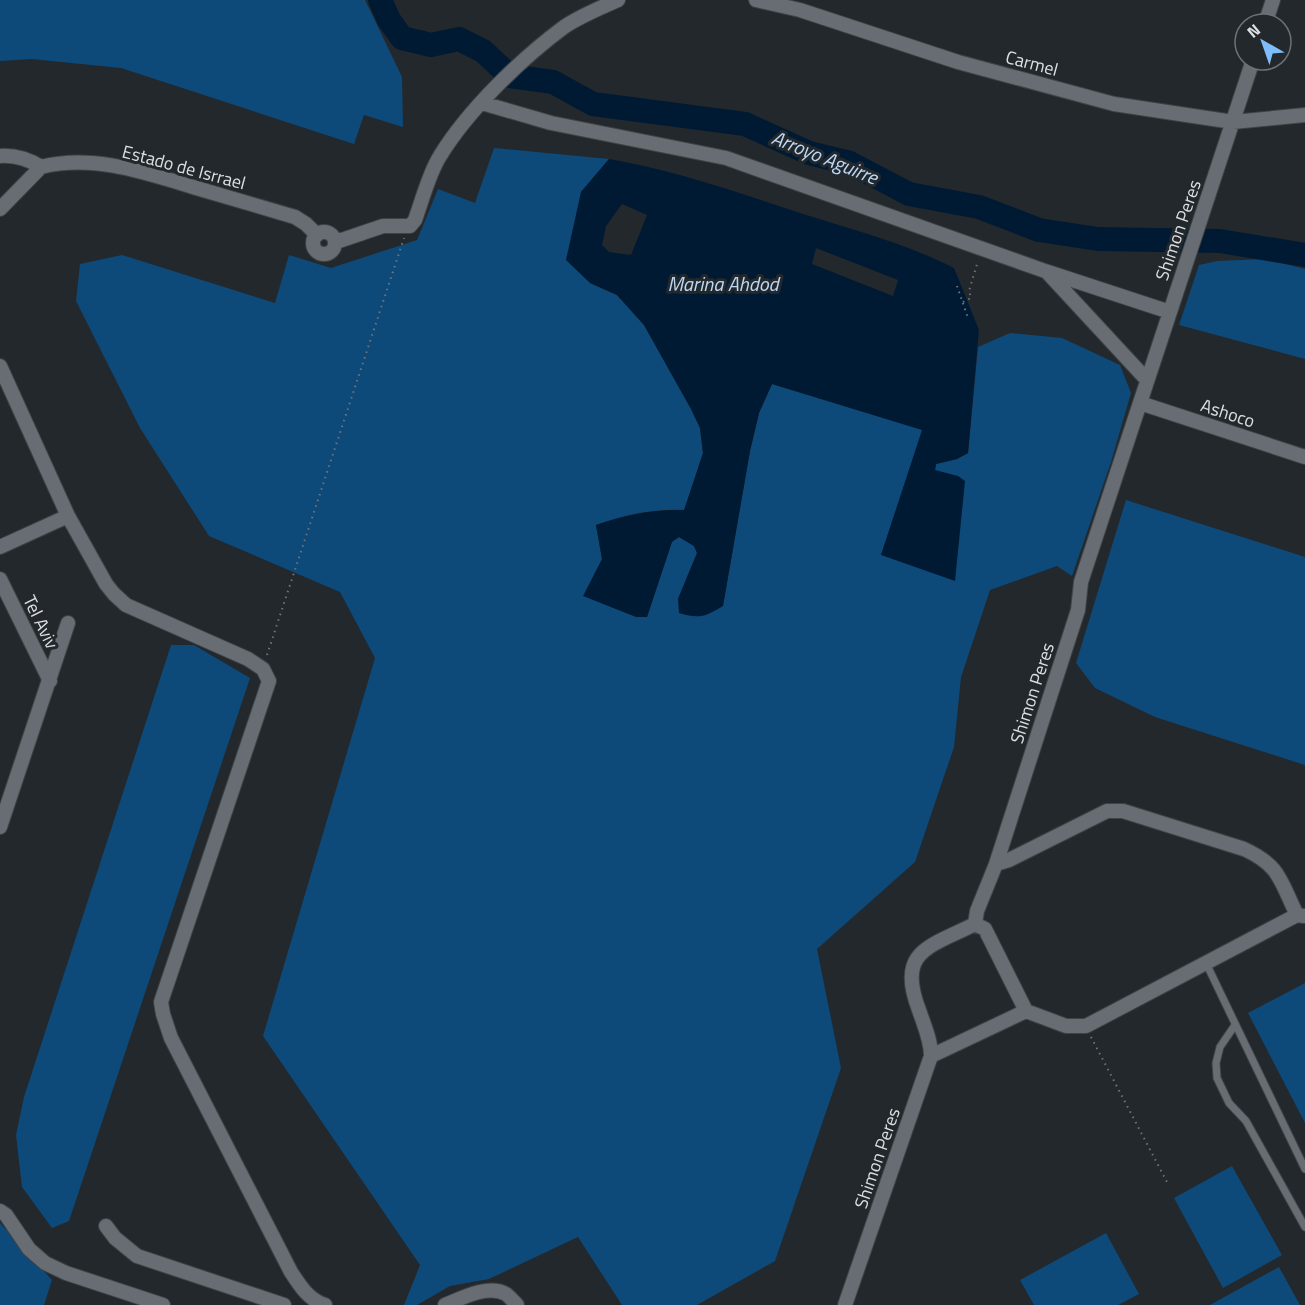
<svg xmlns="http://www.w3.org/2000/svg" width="1305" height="1305" viewBox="0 0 1305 1305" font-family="'Titillium Web',sans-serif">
	<rect width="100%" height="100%" fill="#23282c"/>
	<path fill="#0d4a7a" d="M0 0H365L402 77 403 127 364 115 354 144 121 68 32 59 0 61Z
		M494 148 609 159 581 192 590 283 617 295 644 325 691 409 700 428 703 453 685 510C655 508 623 515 596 525L602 559 647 617 672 541 679 537 694 546 697 553 678 599 723 606 750 451 759 413 772 384 923 430 881 555 946 474 935 471 936 464 957 459 968 453 978 347 1010 333 1062 338 1120 365 1131 393 1111 462 1072 576 1057 566 990 590 961 677 954 747 915 862 817 949 841 1068 775 1261 697 1305H622L578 1237 489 1279 450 1286 417 1305H404L420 1265 263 1036 375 658 340 592 209 536 140 428 76 301 80 264 122 255 275 303 289 255 331 268 417 240 438 189 475 203Z
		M1265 259 1305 269V359L1179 325 1199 265 1217 261Z
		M1126 500 1305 557V765L1155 717 1095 688 1076 663Z
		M171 645H194L250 678 69 1221 52 1228 22 1187 16 1135 24 1097Z
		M1305 983V1123L1248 1013Z
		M1232 1166 1282 1255 1223 1288 1174 1198Z
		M0 1223 52 1280 44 1305H0Z
		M1106 1233 1139 1294 1118 1305H1034L1020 1280Z
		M1279 1267 1300 1305H1210Z"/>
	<path fill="#001a33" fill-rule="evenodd" d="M609 159C675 170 739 193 803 214 854 230 907 244 954 268L979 330 968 453 957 459 936 464 935 470 958 476 965 481 955 581 881 555 922 430 772 384 759 413 750 451 723 606C705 617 699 619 679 613L678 599 697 553 694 546 679 537 672 542 647 617H636L583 596 602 559 596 525C624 515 655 509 684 510L703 453 700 428 691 409 644 325 617 295 590 283 566 260 581 192ZM622 204 647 215 631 255 609 252 602 245 606 226ZM816 248 898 280 893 296 812 264Z"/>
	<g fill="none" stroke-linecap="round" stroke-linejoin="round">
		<path stroke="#001a33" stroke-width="24" d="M380 0 389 20 402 38 431 45 459 39 483 51 510 76 553 82 593 104 745 124 809 153 850 163 909 194 979 207 1039 230 1098 239 1220 241 1305 255"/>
		<defs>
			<path id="lane" d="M1206 963 1305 1169
				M1235 1025 1220 1047 1216 1063 1217 1078 1229 1103 1246 1121 1305 1227"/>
			<path id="street" d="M756 0 800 10 958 62 1114 104 1233 122 1305 115
				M1265 24 1273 0
				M482 103 551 123 726 158 1045 271 1170 312
				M0 156C15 155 28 159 41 167 92 154 144 172 193 187 227 197 261 207 295 217L306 224 317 235
				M0 209 41 167
				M313 243a11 11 0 1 1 22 0a11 11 0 1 1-22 0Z
				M336 242 383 226H410L415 220C422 201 429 173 440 156 468 110 521 59 564 27 580 16 600 8 618 0
				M1047 272 1147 380
				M0 366 68 516 106 584 114 594 126 605 248 659 263 669 269 681 161 1002 163 1014 171 1038 291 1272C300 1286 309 1300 325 1305
				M1140 403 1305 457
				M0 547 68 516
				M0 579 50 681
				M0 827 68 623
				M996 864 1009 860 1107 811H1123L1244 849C1281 866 1280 881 1297 915L1304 916
				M975 924 985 929 1026 1011 1066 1026H1086L1297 915
				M931 1056 1026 1011
				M0 1211 6 1215 29 1249 45 1263 66 1273 163 1305
				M106 1226 115 1238 137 1256 284 1305
				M445 1305C462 1298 488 1284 506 1294 510 1297 514 1302 517 1305
				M845 1305 931 1056C931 1040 924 1025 919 1010 896 951 929 947 975 924L977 911 996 864 1078 610 1081 582 1253 60"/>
		</defs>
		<use href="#lane" stroke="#3e4346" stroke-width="9"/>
		<use href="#street" stroke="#3e4346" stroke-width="16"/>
		<path stroke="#707478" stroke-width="2" stroke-dasharray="1.5 4.5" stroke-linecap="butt" d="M957 286 968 318
			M963 302 971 298 969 291 978 261
			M267 655 404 238
			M1091 1037 1168 1184"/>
		<use href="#lane" stroke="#676d72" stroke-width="7"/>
		<use href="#street" stroke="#676d72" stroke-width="14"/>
	</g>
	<g text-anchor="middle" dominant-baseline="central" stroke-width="6" stroke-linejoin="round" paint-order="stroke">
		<g font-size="18" fill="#dde0e3" stroke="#23282c">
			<text transform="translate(1032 63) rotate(15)">Carmel</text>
			<text transform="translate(184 167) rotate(15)">Estado de Isrrael</text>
			<text transform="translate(1178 230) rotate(-71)">Shimon Peres</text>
			<text transform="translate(1228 413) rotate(18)">Ashoco</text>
			<text transform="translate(41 622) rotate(64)">Tel Aviv</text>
			<text transform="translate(1032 693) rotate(-72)">Shimon Peres</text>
			<text transform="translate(877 1158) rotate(-71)">Shimon Peres</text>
		</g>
		<g font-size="20" font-style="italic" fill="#bbd9f7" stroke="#23282c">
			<text transform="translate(825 157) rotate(22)">Arroyo Aguirre</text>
			<text x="723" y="283">Marina Ahdod</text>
		</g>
	</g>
	<g transform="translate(1263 42) rotate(320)"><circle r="28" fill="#23282c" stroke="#6d7275" stroke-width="1.5"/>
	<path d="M0-4.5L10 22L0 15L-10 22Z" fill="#7ebdf9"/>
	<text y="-9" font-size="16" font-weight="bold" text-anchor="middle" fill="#dde0e3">N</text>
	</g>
</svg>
